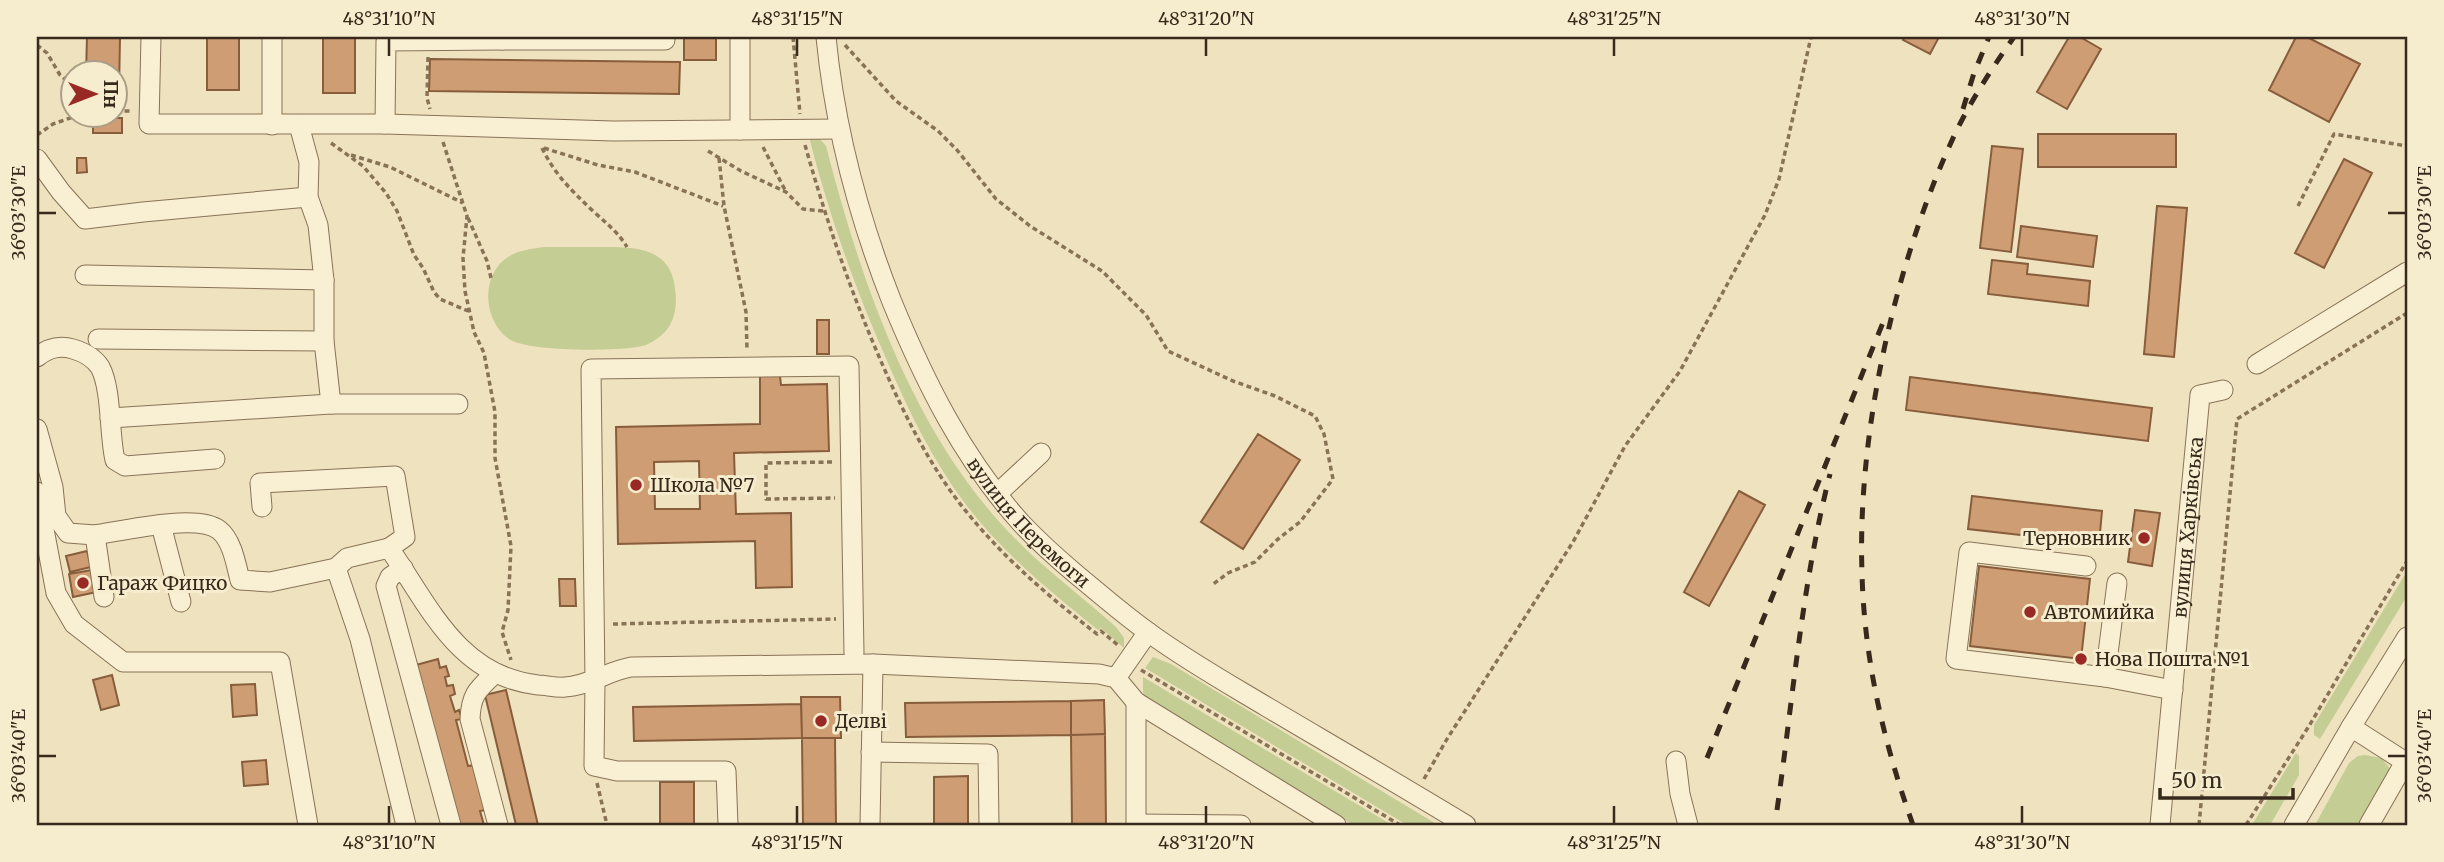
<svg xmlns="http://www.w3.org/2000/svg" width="2444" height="862" viewBox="0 0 2444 862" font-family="Merriweather,serif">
	<rect width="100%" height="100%" fill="#efe2bf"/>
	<path fill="#c4cd93" d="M809 137 819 138 826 146C860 278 910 426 1005 528 1039 565 1079 594 1116 627L1124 638V648L1101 628 1098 630C1050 591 1001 552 964 502 932 459 909 412 888 363 855 289 829 215 809 137Z
		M543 247C561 247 579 247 597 247 631 247 671 245 675 289 677 301 676 314 670 325 665 334 655 341 646 345 625 352 526 352 509 339 483 321 480 275 508 257 518 250 532 249 543 247Z
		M2407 571V596L2320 739 2314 735V725Z
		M1153 657 1171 664 1438 825H1407L1145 668Z
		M1143 677 1392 825H1353L1153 705 1143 693Z
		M2296 753 2299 756V775L2270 825H2252Z
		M2365 755 2381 758 2389 767V776L2362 825H2315L2349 763 2358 756Z"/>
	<path fill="#ce9d74" stroke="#875d3c" stroke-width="2" fill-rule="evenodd" d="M87 37H120L119 92H116V74H86Z
		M207 37H239V90H207Z
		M323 37H355V93H323Z
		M684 37H716V60H684Z
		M1905 37H1939L1930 54 1903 40Z
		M2069 37H2080L2101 49 2067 109 2037 92Z
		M2296 37H2307L2360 64 2329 122 2269 90Z
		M430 59 680 62 679 94 429 91Z
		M93 118H122V133H93Z
		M2038 134H2176V167H2038Z
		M1992 146 2023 149 2011 252 1980 248Z
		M77 158H86L87 172 77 173Z
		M2344 159 2372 173 2324 268 2295 253Z
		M2157 206 2187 208 2174 357 2144 354Z
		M2021 226 2097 236 2093 267 2017 257Z
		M1992 260 2028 264 2027 274 2090 281 2088 306 1988 294Z
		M817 320H829V354H817Z
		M760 376H780L781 385 827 384 829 451 734 453 736 514 791 513 792 587 756 588 755 541 618 544 616 427 760 424ZM699 461 700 509H655L654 462Z
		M1910 377 2152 408 2148 441 1906 410Z
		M1258 434 1300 460 1243 549 1201 522Z
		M1739 491 1765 505 1709 606 1684 592Z
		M1972 496 2102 511 2099 544 1968 529Z
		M2135 510 2160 513 2152 566 2128 562Z
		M87 551 91 567 70 572 66 556Z
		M1979 566 2090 579 2081 659 1970 646Z
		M92 570 97 592 73 597 69 574Z
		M559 579H575L576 606H560Z
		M438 659 440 668 446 666 449 676 445 677 447 686 453 685 455 694 450 696 455 712 459 710 462 719 456 720 468 766 474 765 486 810 480 811 484 825H459L416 665Z
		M112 675 119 705 101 710 93 680Z
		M255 684 257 715 233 717 231 685Z
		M506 690 538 825H516L485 695Z
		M801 697H840L841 738H802Z
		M1104 700 1105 734 1071 735V701Z
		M1071 701V735L906 737 905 703Z
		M801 704 802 738 634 741 633 707Z
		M1105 734 1106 825H1072L1071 735Z
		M802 738H835L836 825H803Z
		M266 760 268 784 244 786 242 762Z
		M968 776V825H934V777Z
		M660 782H694V825H660Z"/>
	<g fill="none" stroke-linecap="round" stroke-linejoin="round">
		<defs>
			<g id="minor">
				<path d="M151 37 149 124H385L613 131 839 129"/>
				<path d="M272 37V125"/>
				<path id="s1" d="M826 37C835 129 858 216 892 302 925 382 963 459 1022 524 1039 542 1058 559 1077 575 1100 594 1124 615 1148 632 1186 660 1227 683 1267 707 1333 746 1400 785 1466 825"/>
				<path d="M502 40H665"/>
				<path d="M385 124 386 41 502 40V37"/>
				<path d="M299 125 309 162 308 197 318 225 324 280V341L331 404H458"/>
				<path d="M740 130V37"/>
				<path d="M37 159 61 192 85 219 143 212 308 197"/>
				<path d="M85 275 324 280"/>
				<path d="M98 339 324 341"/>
				<path d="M37 357C48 348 59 345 73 349 83 352 94 358 100 367 112 389 109 435 115 460L125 466 215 459"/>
				<path d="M2257 364 2407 272"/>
				<path d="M110 418 331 404"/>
				<path d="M37 429 53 487 56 516 68 533 95 535 104 597"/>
				<path d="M37 492 56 593 74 624 123 662H280L308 825"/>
				<path d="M997 494 1041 453"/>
				<path d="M262 507 260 483 395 476 405 537 389 548"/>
				<path d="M161 525 181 602"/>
				<path d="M95 535C122 531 197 513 219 530 232 540 236 564 240 580L270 582 336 568"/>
				<path d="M2086 566 1969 552 1956 659 2105 677 2173 690"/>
				<path d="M403 568 390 577 386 586 451 825"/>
				<path d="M494 674C477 690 471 695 470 719L498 825"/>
				<path d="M2105 677 2117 583"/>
				<path d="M1116 678 1148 632"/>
				<path d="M1136 702V825"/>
				<path d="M2351 727 2407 763"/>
				<path d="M871 752 988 754 989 825"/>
				<path d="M1676 761 1680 794 1688 825"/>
				<path d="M1136 824 1241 825"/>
				<path d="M406 825 360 639 336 568 347 558 389 548C430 607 458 676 538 685 546 685 556 688 565 687 588 686 608 671 631 667L873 664 1099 674 1116 678 1136 702 1336 825"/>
				<path d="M728 825 726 771H617L594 766 595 680 591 369 849 366 854 653"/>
				<path d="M870 825 873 664"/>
				<path id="s2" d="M2160 825 2200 395 2223 390"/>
				<path d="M2294 825 2351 727 2407 637"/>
				<path d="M2369 825 2405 762"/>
			</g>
		</defs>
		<use href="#minor" stroke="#887357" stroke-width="21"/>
		<path stroke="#887357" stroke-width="3.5" stroke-dasharray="5 3.5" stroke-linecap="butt" d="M793 37 800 114
			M37 45 47 53 60 75 74 87
			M845 45 896 101 938 131 957 150 996 199 1030 226 1102 271 1146 315 1168 351 1233 381 1275 396 1315 416 1324 434 1333 479 1300 522 1278 539 1255 562 1228 573 1212 585
			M428 57 427 98 430 109
			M116 111H131
			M37 135 53 124 76 116
			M443 142 467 216 463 258 465 291 474 332 484 353 495 412V458L511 546 508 610 502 632 511 660
			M331 143 363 166 386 193 397 211 414 255 423 268 434 292 440 299 468 311
			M805 145C825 216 848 284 877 352 898 401 921 450 952 493 992 548 1044 593 1097 634L1101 631 1119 646
			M763 147 785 190
			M542 148C555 175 572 191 593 211 606 223 618 232 627 247
			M544 148 598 165 635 172 723 206
			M708 151 741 171 786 192 803 209 823 211
			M351 155 390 167 463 203
			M719 158 724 206 746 312 747 349
			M2298 206 2334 134 2407 146
			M468 218 487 261 491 278
			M832 462 766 463V499L835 498
			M613 624 836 619
			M1141 670 1400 825
			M1424 779 1447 739 1573 542 1625 446 1680 371 1765 215 1779 179 1811 37
			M597 783 607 825
			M2199 825 2237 419 2407 313
			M2246 825 2309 726 2407 561"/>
		<use href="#minor" stroke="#f9efd2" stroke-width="19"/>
		<path stroke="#372a1c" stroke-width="5" stroke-dasharray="12 12" stroke-linecap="butt" d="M1963 109 1974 73 1989 37
			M1707 758 1884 320
			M1777 810C1793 698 1802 584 1830 474
			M1913 825C1884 744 1864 659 1862 573 1857 433 1895 263 1954 136 1970 102 1992 68 2014 37"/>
	</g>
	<path fill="none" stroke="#372a1c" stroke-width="2.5" d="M389 38V56M797 38V56M1206 38V56M1614 38V56M2022 38V56M38 213H56M2388 213H2406M38 756H56M2388 756H2406M389 806V824M797 806V824M1206 806V824M1614 806V824M2022 806V824"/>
	<g fill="#982925" stroke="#f6ecce" stroke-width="2.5">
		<circle cx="636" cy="485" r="7"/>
		<circle cx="2144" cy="538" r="7"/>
		<circle cx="83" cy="583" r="7"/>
		<circle cx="2030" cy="612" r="7"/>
		<circle cx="2081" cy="659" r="7"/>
		<circle cx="821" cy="721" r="7"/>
	</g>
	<g text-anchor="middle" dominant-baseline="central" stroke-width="6" stroke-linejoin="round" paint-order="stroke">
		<g font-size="19" fill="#372a1c" stroke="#f6ecce" text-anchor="start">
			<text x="650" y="485">Школа №7</text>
			<text x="2130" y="538" text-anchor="end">Терновник</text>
			<text x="97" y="583">Гараж Фицко</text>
			<text x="2044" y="612">Автомийка</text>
			<text x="2095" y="659">Нова Пошта №1</text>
			<text x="835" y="721">Делві</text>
		</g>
		<g font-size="19" fill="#372a1c" stroke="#f6ecce">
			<text stroke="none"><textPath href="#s1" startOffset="536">вулиця Перемоги</textPath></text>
			<text stroke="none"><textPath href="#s2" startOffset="299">вулиця Харківська</textPath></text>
		</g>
	</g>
	<rect width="2444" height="862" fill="none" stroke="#f6ecce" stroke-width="77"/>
	<g transform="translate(94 94) rotate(90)"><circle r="33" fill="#f6ecce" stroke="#aa9e87" stroke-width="2"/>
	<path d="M0-5L12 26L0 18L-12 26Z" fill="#982925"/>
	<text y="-10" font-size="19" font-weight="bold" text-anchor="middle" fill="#372a1c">Пн</text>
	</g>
	<path d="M2160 788v10h133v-10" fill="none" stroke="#372a1c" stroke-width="3.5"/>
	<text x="2171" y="788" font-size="21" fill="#372a1c" stroke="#f6ecce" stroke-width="5" paint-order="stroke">50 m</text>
	<rect x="38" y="38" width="2368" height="786" fill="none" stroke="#372a1c" stroke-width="2.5"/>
	<g font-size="18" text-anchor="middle" fill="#372a1c">
		<text x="389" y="25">48°31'10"N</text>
		<text x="797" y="25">48°31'15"N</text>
		<text x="1206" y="25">48°31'20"N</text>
		<text x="1614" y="25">48°31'25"N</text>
		<text x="2022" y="25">48°31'30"N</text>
		<text transform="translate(2425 213) rotate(-90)" y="6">36°03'30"E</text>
		<text transform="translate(19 213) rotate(-90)" y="6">36°03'30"E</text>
		<text transform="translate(2425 756) rotate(-90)" y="6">36°03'40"E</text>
		<text transform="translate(19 756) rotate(-90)" y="6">36°03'40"E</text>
		<text x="389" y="849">48°31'10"N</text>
		<text x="797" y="849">48°31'15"N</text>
		<text x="1206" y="849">48°31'20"N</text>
		<text x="1614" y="849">48°31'25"N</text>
		<text x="2022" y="849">48°31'30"N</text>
	</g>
</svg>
